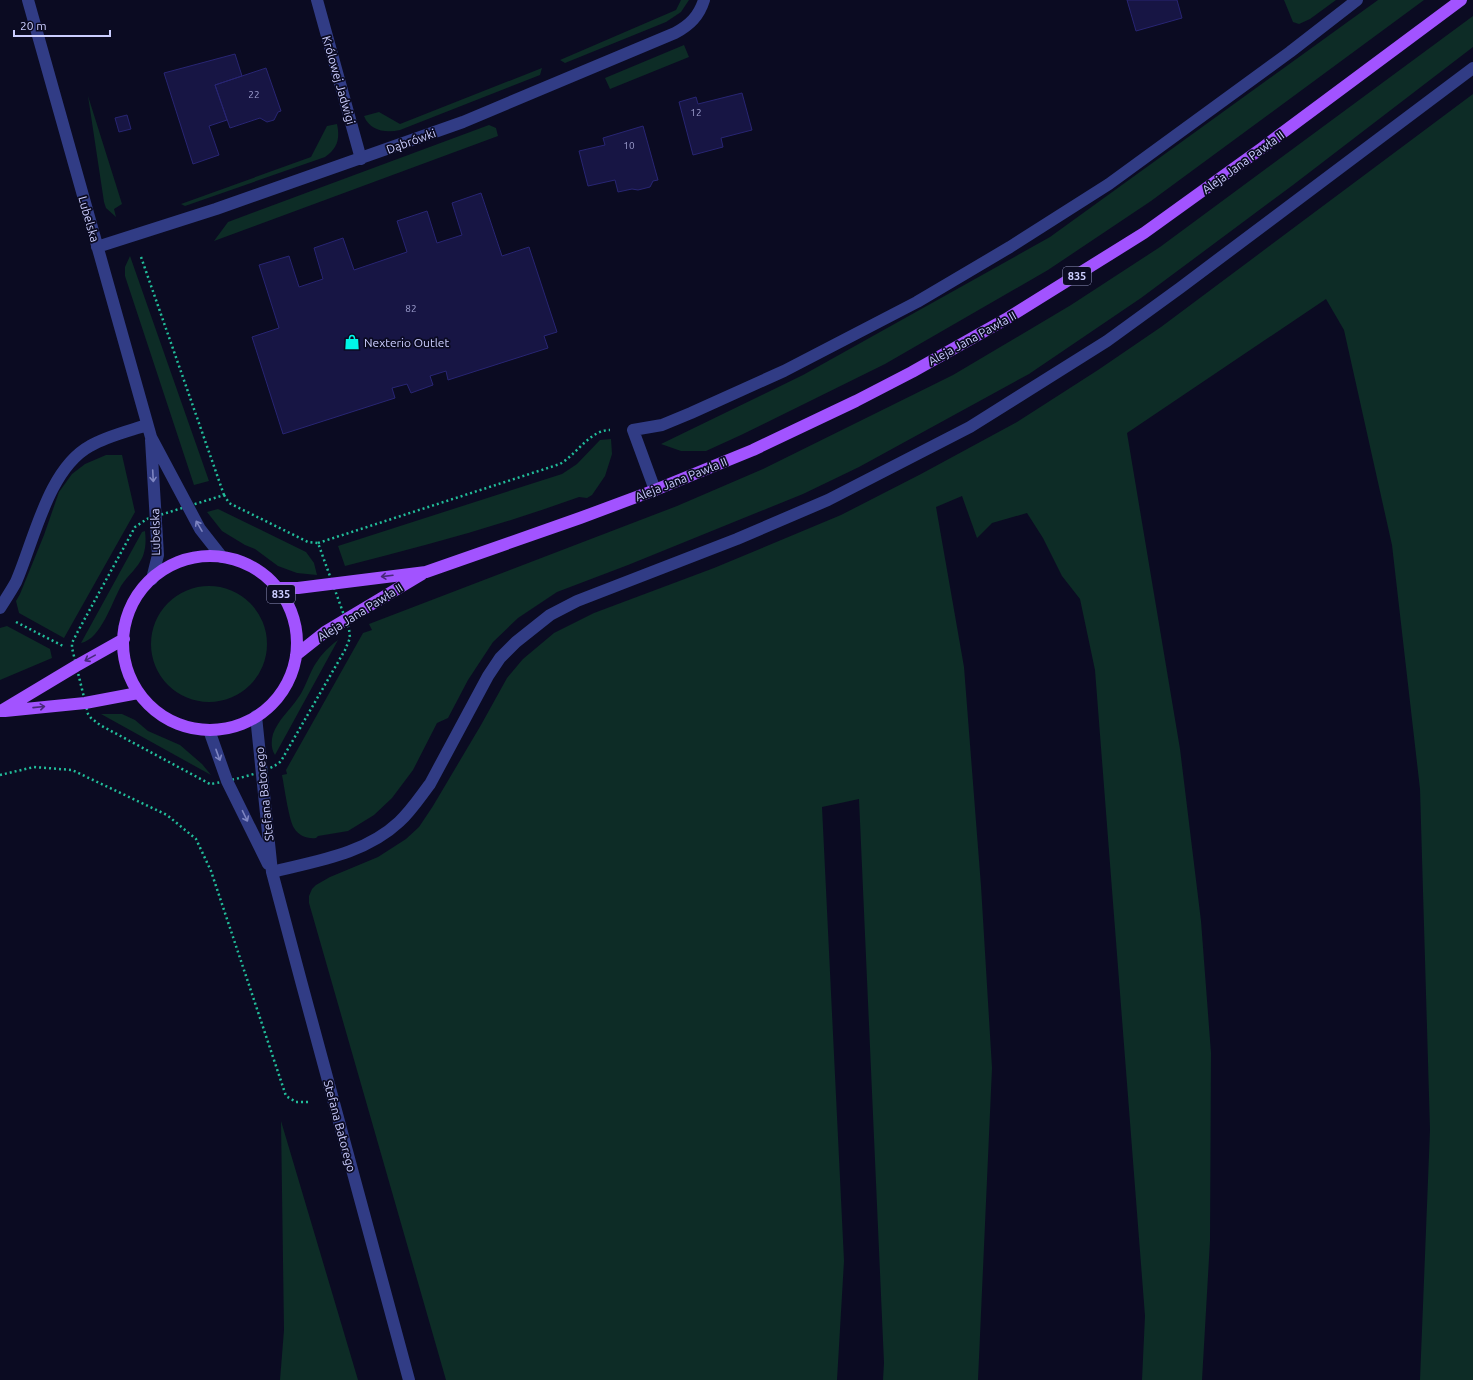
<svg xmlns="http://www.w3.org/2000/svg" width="1473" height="1380" viewBox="0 0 1473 1380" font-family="Ubuntu,sans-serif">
	<rect width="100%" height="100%" fill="#0b0b22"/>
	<path fill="#0d2c26" d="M681 0H689L681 12 666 22 565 63 560 60 676 10Z
		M1284 0H1336L1310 19 1299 24 1293 22Z
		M1378 0H1424L1151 201 1048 270 885 364 741 435 706 451H681L661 444 803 375 1050 237Z
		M1473 16V47L1293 185 1141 298 1029 374 859 467 803 494 628 565 557 592 518 618 493 642 468 680 448 718 437 723 413 770 392 798 374 815 348 831 318 836 316 838C307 839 299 836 294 828 289 821 284 785 282 775L287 774 286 770 363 633 372 630 369 624 677 506 763 469 953 375 1071 305 1160 247Z
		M684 45 689 57 610 89 605 78Z
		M542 68 540 75 400 130C385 133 370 131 364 116L379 112 400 124Z
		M1473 94V1380H1420L1430 1130 1420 789 1392 545 1344 330 1326 299 1127 433 1180 749 1201 921 1211 1053 1210 1241 1202 1380H1142L1145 1316 1095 670 1080 599 1062 576 1043 538 1027 513 992 523 977 538 962 496 936 507 964 667 981 886 992 1068 978 1380H883L884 1363 859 799 822 807 844 1261 837 1380H446L309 903V896L312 889 316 885 330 877 378 857 406 839 419 827 433 806 481 725 507 678 523 659 554 633 594 613 714 568 841 515 921 474 1017 422 1098 370 1161 327Z
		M88 96 122 204 114 209 116 217 106 208 104 202Z
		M337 124C340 138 338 148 325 157L185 206 181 204 311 157 327 126Z
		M489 125 496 128 498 136 214 241 228 222Z
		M130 256 209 481 194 485 125 276V267Z
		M611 439 612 454 605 476 592 495 587 498 579 497C502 525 424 546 345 566L338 546 562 474 577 464 600 440Z
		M106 455H122L135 512 64 638 19 613 16 601 20 594 44 535 59 492 72 474 85 464Z
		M218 509 306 552 314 563 317 575 297 573 278 566 255 549 245 545 222 531 207 512Z
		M145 531C146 540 146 547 143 556 138 568 128 575 121 586 112 602 101 639 81 643L142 532Z
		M151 644a58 58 0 1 1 116 0a58 58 0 1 1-116 0Z
		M7 626 50 649 52 658 0 680V628Z
		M338 640 275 755C271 749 271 741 273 734 278 720 290 710 298 698 304 690 307 680 312 670 318 658 327 648 338 640Z
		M101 714H122L135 720 148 731 180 745 202 764 211 775Z
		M281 1121 358 1380H280L284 1330Z"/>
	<path fill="#171544" stroke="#282573" d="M1127 0H1177L1182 18 1136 31Z
		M235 54 242 76 215 85 227 120 209 126 219 155 193 164 164 73Z
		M266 68 281 111 278 112 274 120 267 122 260 118 230 128 215 85Z
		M742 93 752 130 721 138 723 147 693 155 679 102 696 97 698 104Z
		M127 115 131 129 119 132 115 118Z
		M643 126 658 180 653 181 650 187 638 190 632 189 618 192 615 180 588 186 579 151 605 145 603 138Z
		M481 193 502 256 529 247 557 332 544 336 548 348 448 380 446 371 430 376 433 385 411 393 407 384 392 388 395 398 283 434 252 337 279 328 259 265 289 256 299 287 323 279 314 248 343 238 354 270 407 252 397 221 427 211 437 243 462 235 452 203Z"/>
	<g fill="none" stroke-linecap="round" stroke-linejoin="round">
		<path stroke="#22bd9a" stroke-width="2.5" stroke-dasharray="2 3" stroke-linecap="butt" d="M141 257 224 495
			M224 495 229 503 308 542 318 543 349 629 350 638 345 650 281 761C271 772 225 782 210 784L100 725 91 718 88 714 72 648V643L77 633 135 527 147 519Z
			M318 543 560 464C577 454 590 430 610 430
			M16 622 63 646
			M0 775 34 767 72 770 167 815 196 839 211 871 286 1096 296 1102H309"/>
		<path stroke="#313c85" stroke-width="12" d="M28 0 151 437 200 529 222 557
			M317 0 361 159
			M97 247 216 209 463 122 675 33C690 25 699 16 704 0
			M151 440 158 555 152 579
			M655 490 633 430 662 425 691 413 784 371 917 302 1010 247 1109 184 1290 52 1357 0
			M0 608C5 600 11 591 16 582 34 541 48 469 90 446 107 436 129 431 147 425
			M256 716 272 872 301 981 409 1380
			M209 730 227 781 268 864
			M272 872C316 861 365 854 399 822 411 811 420 797 430 784L488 676 500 658 516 642 550 615 577 601 737 539 828 500 970 427 1107 341 1180 288 1473 68"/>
		<path stroke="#a253ff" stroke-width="12" d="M123 643a87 87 0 1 1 174 0a87 87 0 1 1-174 0Z
			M277 588H298L426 572 580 518 655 490 753 450 856 401 912 372 1006 319 1144 233 1262 148 1461 0
			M296 655 325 632 422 574
			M1 711 76 666 124 639
			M5 711 85 703 138 693"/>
	</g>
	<defs><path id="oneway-shaft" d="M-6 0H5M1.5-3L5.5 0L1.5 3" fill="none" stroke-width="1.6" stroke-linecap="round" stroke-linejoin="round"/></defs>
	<g stroke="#7e85c2">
		<use href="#oneway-shaft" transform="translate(153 476) rotate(87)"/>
		<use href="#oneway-shaft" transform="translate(199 526) rotate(-120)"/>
		<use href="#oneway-shaft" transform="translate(218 755) rotate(70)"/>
		<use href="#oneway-shaft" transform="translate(245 816) rotate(64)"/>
	</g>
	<g stroke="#47287a">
		<use href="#oneway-shaft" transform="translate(387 576) rotate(173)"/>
		<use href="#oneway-shaft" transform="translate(90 658) rotate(151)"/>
		<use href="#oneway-shaft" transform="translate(39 707) rotate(-6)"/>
	</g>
	<defs>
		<symbol id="shop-bare" viewBox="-9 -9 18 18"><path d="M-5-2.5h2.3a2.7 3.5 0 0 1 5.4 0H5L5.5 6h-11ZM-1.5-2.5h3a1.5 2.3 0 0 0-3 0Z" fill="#00f7e7" stroke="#0b0b22" stroke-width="2.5" paint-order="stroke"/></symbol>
	</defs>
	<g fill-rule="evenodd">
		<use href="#shop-bare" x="341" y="331" width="22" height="22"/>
	</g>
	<g text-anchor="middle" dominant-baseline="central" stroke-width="3.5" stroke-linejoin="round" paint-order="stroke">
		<g font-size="10" fill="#9fa0d0">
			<text x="254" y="94">22</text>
			<text x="696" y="112">12</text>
			<text x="629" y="145">10</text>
			<text x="411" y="308">82</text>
		</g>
		<g fill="#0b0b22" stroke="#9294bd" stroke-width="1">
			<rect x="1063" y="267" width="28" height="18" rx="3"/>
			<rect x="267" y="585" width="28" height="18" rx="3"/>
		</g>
		<g font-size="11" font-weight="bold" fill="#ccceff">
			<text x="1077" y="276">835</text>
			<text x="281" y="594">835</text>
		</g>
		<g font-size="12" fill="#ccceff" stroke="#0b0b22">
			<text transform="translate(339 80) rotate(74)">Królowej Jadwigi</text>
			<text transform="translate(411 141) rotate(-20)">Dąbrówki</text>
			<text transform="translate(1243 162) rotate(-36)">Aleja Jana Pawła II</text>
			<text transform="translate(89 219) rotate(74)">Lubelska</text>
			<text transform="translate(972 338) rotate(-29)">Aleja Jana Pawła II</text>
			<text transform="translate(681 479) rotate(-22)">Aleja Jana Pawła II</text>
			<text transform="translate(155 532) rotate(-91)">Lubelska</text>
			<text transform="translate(360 612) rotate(-32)">Aleja Jana Pawła II</text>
			<text transform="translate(264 794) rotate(-96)">Stefana Batorego</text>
			<text transform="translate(340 1126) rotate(75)">Stefana Batorego</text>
		</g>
		<g font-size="12" fill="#ccceff" stroke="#0b0b22" text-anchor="start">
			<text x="364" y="342">Nexterio Outlet</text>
		</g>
	</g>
	<path d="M14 30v6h96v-6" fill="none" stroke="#ccceff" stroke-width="2"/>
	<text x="20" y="30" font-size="12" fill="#ccceff" stroke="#0b0b22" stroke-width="3" paint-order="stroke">20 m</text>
</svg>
